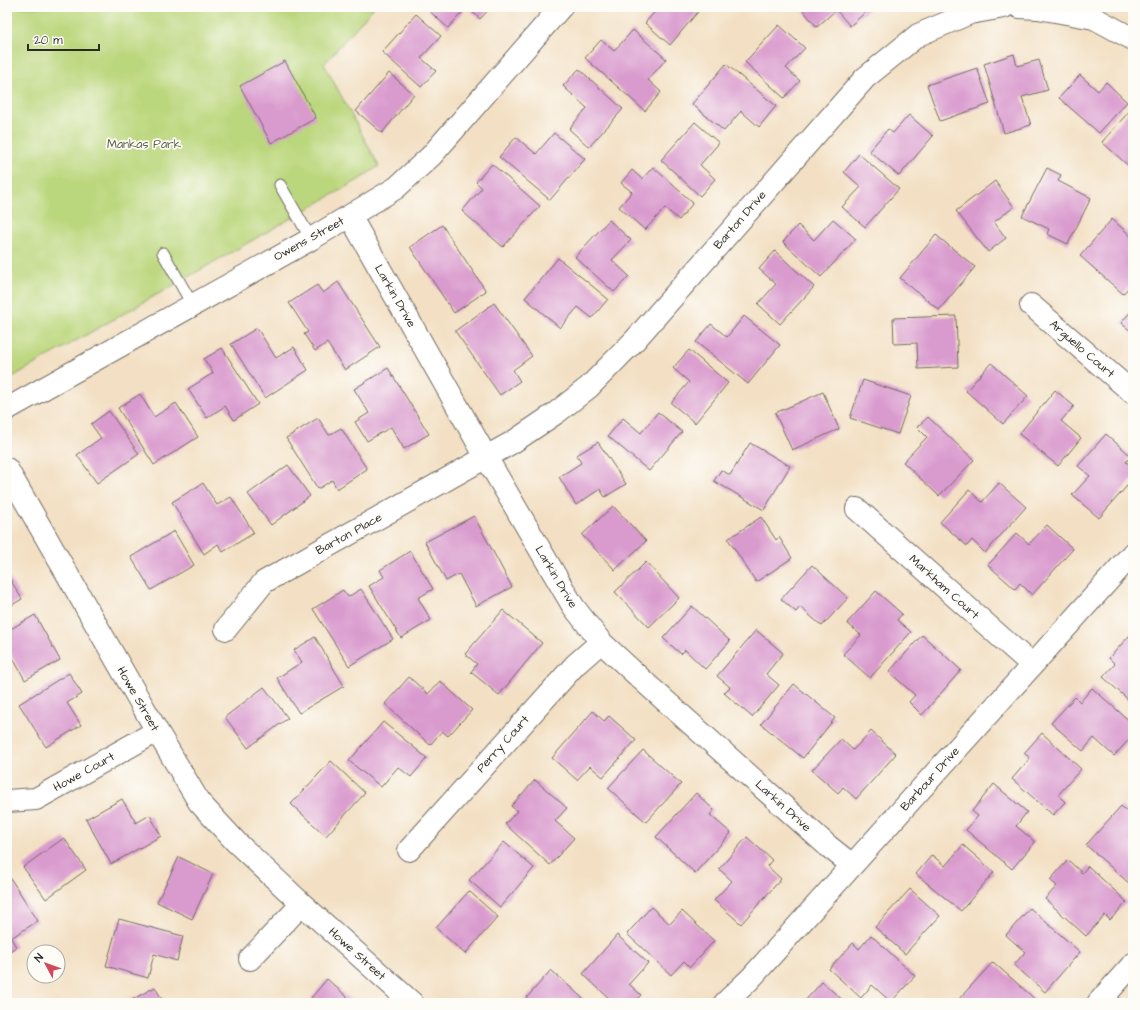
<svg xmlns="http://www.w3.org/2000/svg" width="1140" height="1010" viewBox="0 0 1140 1010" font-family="'Architects Daughter',sans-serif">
	<rect width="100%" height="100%" fill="#fdfcf7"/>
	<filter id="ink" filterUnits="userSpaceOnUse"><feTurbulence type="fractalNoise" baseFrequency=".025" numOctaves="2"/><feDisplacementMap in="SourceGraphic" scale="8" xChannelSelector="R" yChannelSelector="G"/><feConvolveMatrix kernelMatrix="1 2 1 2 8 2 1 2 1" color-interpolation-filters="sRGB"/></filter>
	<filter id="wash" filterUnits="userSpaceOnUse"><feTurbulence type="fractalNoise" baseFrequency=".012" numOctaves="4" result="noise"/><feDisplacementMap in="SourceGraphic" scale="16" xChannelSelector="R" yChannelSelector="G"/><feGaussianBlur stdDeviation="0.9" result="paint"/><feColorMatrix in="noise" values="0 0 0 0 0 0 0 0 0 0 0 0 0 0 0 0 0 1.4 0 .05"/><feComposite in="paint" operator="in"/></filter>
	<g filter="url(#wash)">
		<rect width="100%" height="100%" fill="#f3e0c4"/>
		<path fill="#bbd77d" stroke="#738154" d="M7 7H374L324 64 379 166 360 179 7 380Z"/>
		<g id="blocks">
			<path fill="#d99ace" d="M425 7H491L480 19 467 7 448 28Z
				M659 7H702L670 45 645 23Z
				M800 7H867L869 9 850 26 836 10 817 27Z
				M416 14 441 36 421 58 436 71 421 87 382 52Z
				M779 25 805 48 786 68 800 81 784 98 745 62Z
				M633 30 666 59 648 80 661 92 645 111 585 58 601 40 614 51Z
				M1014 54 1017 66 1039 60 1048 90 1022 97 1031 125 1004 133 984 64Z
				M285 61 316 118 271 143 240 86Z
				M726 64 776 106 759 127 741 111 724 131 692 104Z
				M977 68 990 104 940 121 927 85Z
				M579 69 623 109 589 147 569 129 587 108 563 86Z
				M389 73 414 94 382 133 356 111Z
				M1080 75 1098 91 1106 82 1127 102 1099 133 1059 98Z
				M1133 107V170L1102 142Z
				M909 115 933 136 899 176 869 151 888 129 893 133Z
				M695 122 719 143 700 165 715 179 700 196 661 160Z
				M554 133 585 159 550 200 499 157 516 137 536 154Z
				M859 154 899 189 865 227 842 207 861 187 844 172Z
				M492 164 540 206 503 247 462 211 482 188 476 182Z
				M653 167 693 203 679 220 665 208 645 230 619 207 632 192 621 183 632 170 642 179Z
				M1047 168 1061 175 1058 181 1091 198 1068 244 1047 234 1049 229 1022 216Z
				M995 181 1014 207 994 222 1006 238 988 252 956 211Z
				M833 219 856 239 821 277 783 242 798 225 814 240Z
				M1112 219 1133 238V282L1123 294 1080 256Z
				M609 220 631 240 612 260 629 276 614 292 575 257Z
				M442 225 486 291 454 313 410 247Z
				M936 235 975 267 939 310 900 278Z
				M775 251 814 287 780 324 758 304 776 284 759 269Z
				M558 258 608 299 592 318 578 307 560 328 525 298Z
				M338 282 380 347 345 370 327 343 315 351 304 334 308 332 289 303 317 285 323 293Z
				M494 303 532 356 513 370 520 381 500 395 455 331Z
				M1133 309V333L1121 323Z
				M744 316 780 345 748 384 696 342 711 324 727 337Z
				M956 316 958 367 918 369 917 343 894 344 893 318Z
				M257 328 276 358 294 347 308 370 265 398 231 344Z
				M222 348 258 404 234 420 225 406 207 418 188 389 213 373 204 359Z
				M689 350 728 383 695 423 671 403 689 382 673 368Z
				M991 363 1028 396 1003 424 966 391Z
				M388 368 429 434 404 449 391 427 367 441 355 422 369 413 354 389Z
				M863 380 911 396 898 434 850 418Z
				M1055 390 1074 406 1061 421 1081 438 1058 466 1019 434Z
				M823 392 839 429 792 450 775 413Z
				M140 394 154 417 176 403 198 437 154 465 118 408Z
				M109 411 139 454 97 483 77 455 101 438 91 424Z
				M658 412 682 432 649 471 608 436 623 418 641 433Z
				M928 417 974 460 939 496 903 462 927 437 917 427Z
				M318 418 329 435 341 428 367 469 337 489 332 480 318 489 286 438Z
				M1106 434 1131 456 1126 462 1133 467V479L1099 518 1072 495 1090 476 1078 466Z
				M598 442 626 484 605 497 600 489 576 505 559 477 581 463 577 455Z
				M750 443 790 466 764 510 714 481 721 470 730 475Z
				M288 465 310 496 271 525 248 494Z
				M203 483 217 505 231 497 254 533 223 552 218 544 204 554 172 502Z
				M999 483 1026 507 985 553 972 540 967 546 940 522 969 490 982 502Z
				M613 506 646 541 615 570 582 535Z
				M474 516 512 587 476 606 459 574 446 581 425 542Z
				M761 517 776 540 779 537 792 558 756 582 728 539Z
				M1047 525 1073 549 1032 595 1020 583 1015 589 988 565 1017 533 1029 544Z
				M174 531 194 565 151 590 131 557Z
				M410 551 433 589 418 598 431 620 401 638 369 586 384 577 380 570Z
				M646 562 679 598 649 627 615 592Z
				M812 565 848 598 822 626 800 607 796 612 781 599Z
				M7 574 22 599 7 608Z
				M361 589 393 639 349 666 313 609 343 590 348 597Z
				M876 591 902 614 897 620 911 632 870 678 843 654 861 635 847 623Z
				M692 606 730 641 705 669 685 650 681 654 663 638Z
				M503 610 542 643 499 695 471 672 477 664 465 654Z
				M35 615 60 660 25 680 9 651 7 652V631Z
				M756 630 783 653 766 674 779 685 752 717 724 693 730 687 717 676Z
				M1131 634 1133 636V704L1103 677 1115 664 1109 658Z
				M922 635 961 670 922 715 909 702 915 695 889 672Z
				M315 637 344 686 299 713 277 678 302 662 294 650Z
				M69 673 82 694 67 703 81 725 46 747 19 704Z
				M409 677 428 694 440 681 472 710 448 736 442 731 430 745 385 704Z
				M794 684 835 718 803 758 761 724Z
				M264 687 288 718 248 748 225 717Z
				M1092 688 1133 724V735L1114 756 1094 738 1083 751 1051 723 1075 697 1080 702Z
				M593 711 604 721 609 716 636 740 603 777 590 766 577 780 552 758Z
				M383 722 427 758 411 777 398 767 381 787 349 761Z
				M871 731 896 754 856 799 843 787 838 793 812 770 841 739 853 750Z
				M1042 733 1081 769 1058 795 1065 802 1053 815 1012 779 1030 758 1024 753Z
				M643 750 681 784 646 822 608 788Z
				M331 761 365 793 326 836 291 804Z
				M535 780 567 808 555 821 574 838 550 865 505 824 517 811 511 806Z
				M994 784 1027 812 1016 826 1035 842 1012 869 966 830 978 816 972 811Z
				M696 793 714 810 710 815 731 833 695 873 656 837Z
				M122 799 136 823 150 815 161 836 111 864 86 819Z
				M1121 806 1133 817V883L1131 885 1086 845Z
				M747 837 772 860 767 866 781 879 741 924 714 900 732 881 719 869Z
				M64 838 86 870 46 899 23 867Z
				M504 842 534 868 500 907 469 880Z
				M963 845 994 872 961 911 916 874 932 855 945 866Z
				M179 857 213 874 192 919 157 902Z
				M1068 860 1082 873 1088 866 1127 902 1110 920 1105 915 1086 936 1045 899 1057 886 1050 880Z
				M7 873 38 921 11 938 16 947 7 953Z
				M910 889 940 916 905 954 875 927Z
				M469 891 498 917 465 954 436 928Z
				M651 907 670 924 682 911 714 941 690 967 684 961 671 975 627 934Z
				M1030 908 1080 952 1045 992 1014 965 1025 952 1006 935Z
				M119 919 183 936 177 961 154 954 148 978 106 966Z
				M617 935 648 963 629 984 641 995 633 1003H614L583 974Z
				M871 935 915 976 891 1002 872 985 861 998 829 969 853 943 859 949Z
				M993 962 1036 1000 1033 1003H961L958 1000Z
				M551 970 588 1003H522Z
				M327 979 354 1003H317L311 998Z
				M822 982 846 1003H803Z
				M155 987 164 1003H126Z"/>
		</g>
	</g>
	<g filter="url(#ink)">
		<use href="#blocks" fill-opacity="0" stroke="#716a61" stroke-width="1"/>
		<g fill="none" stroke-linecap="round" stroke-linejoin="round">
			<defs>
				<path id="service" d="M280 185 311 239
					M163 253 192 304"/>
				<path id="minor" d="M1019 7 1038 8 1094 18 1133 39
					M350 216 486 457 573 606 601 642 651 688 828 846 852 865
					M1031 305 1133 393
					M7 409 311 239 396 188 431 156 561 7
					M7 469 157 731 199 802 236 842 302 904 412 1003
					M857 509 1032 665
					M226 629 264 582 513 442 556 413 589 387 635 340 865 78 918 35 970 13 1004 7
					M7 801 36 799 157 731
					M409 850 575 665 601 642
					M250 959 302 904
					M725 1003 751 978 1133 553
					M1098 1003 1133 964"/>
			</defs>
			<use href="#service" stroke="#716a61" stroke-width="13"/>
			<use href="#minor" stroke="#716a61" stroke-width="24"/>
			<use href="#service" stroke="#fff" stroke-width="11"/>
			<use href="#minor" stroke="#fff" stroke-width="22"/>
		</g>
	</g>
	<g text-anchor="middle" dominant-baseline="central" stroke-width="3.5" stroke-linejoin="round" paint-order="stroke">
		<g font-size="12" fill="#565f44" stroke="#fdfcf7">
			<text x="144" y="144">Mankas Park</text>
		</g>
		<g font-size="12" fill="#2b2b2b" stroke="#fdfcf7">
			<text transform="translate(740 220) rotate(-49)">Barton Drive</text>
			<text transform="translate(309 239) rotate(-29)">Owens Street</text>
			<text transform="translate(395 296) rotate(60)">Larkin Drive</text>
			<text transform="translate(1082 349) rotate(41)">Arguello Court</text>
			<text transform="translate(349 534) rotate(-29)">Barton Place</text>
			<text transform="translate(556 577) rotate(59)">Larkin Drive</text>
			<text transform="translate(944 587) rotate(42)">Markham Court</text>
			<text transform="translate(138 699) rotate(60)">Howe Street</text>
			<text transform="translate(503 744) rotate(-48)">Perry Court</text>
			<text transform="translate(84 772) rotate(-29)">Howe Court</text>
			<text transform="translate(930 779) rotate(-48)">Barbour Drive</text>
			<text transform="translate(783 806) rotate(42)">Larkin Drive</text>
			<text transform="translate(357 954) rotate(42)">Howe Street</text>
		</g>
	</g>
	<rect width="1140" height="1010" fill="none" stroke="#fdfcf7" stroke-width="24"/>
	<g transform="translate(46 964) rotate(311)"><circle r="19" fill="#fdfcf7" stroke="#a9a8a5"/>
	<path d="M0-3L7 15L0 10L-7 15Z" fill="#d1495b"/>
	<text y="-6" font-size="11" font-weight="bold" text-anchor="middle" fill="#2b2b2b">N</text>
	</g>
	<path d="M28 44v6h71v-6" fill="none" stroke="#2b2b2b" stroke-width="2"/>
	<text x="34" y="44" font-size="12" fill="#2b2b2b" stroke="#fdfcf7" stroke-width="3" paint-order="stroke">20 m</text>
</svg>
